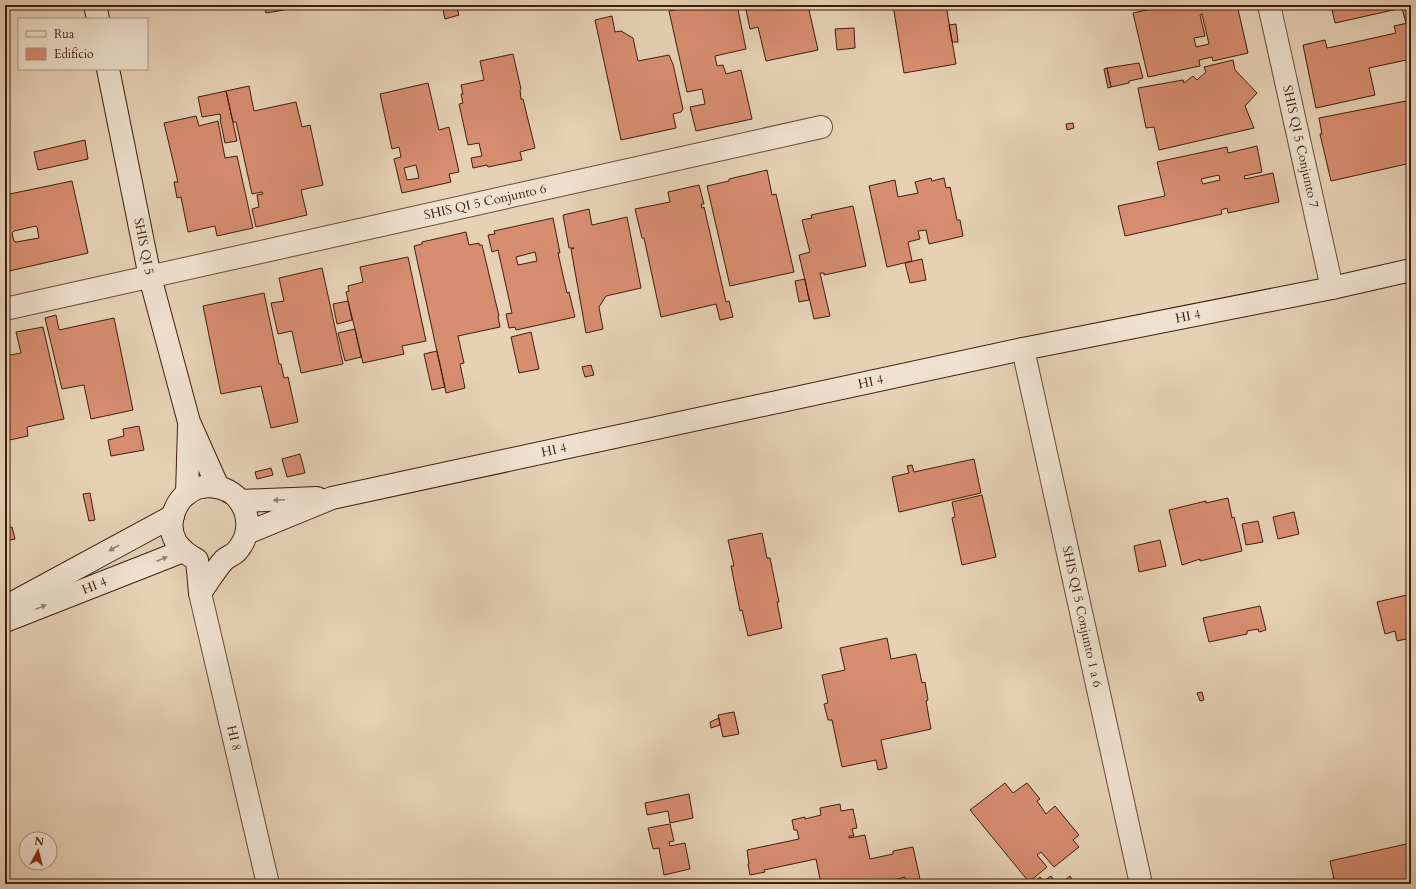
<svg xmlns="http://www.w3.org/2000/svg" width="1416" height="889" viewBox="0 0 1416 889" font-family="Cardo,serif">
	<rect width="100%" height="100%" fill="#e6d1b5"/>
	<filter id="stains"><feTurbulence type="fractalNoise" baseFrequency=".005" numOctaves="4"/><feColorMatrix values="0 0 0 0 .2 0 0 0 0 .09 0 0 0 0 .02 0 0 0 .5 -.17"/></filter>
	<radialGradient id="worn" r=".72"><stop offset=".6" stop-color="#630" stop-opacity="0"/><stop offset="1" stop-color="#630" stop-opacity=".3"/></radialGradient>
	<path fill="#d78d70" stroke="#3f1e0d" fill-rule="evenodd" d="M264 5H283L284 10 266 13Z
		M442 5H456L459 15 445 19Z
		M698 5H737L746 49 715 56 717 66 723 65 726 74 741 70 752 119 696 131 690 107 705 104 702 89 687 92 669 11Z
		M745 5H820L821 7 809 10 818 50 766 61 758 27 750 29Z
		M893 5H946L956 64 904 73Z
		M1170 5H1237L1248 53 1213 61 1212 57 1199 60 1200 66 1148 77 1133 13ZM1202 14 1209 44 1196 47 1194 38 1205 36 1200 15Z
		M1331 5H1411V22L1406 23 1402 8 1335 23Z
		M612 16 615 32 621 31 633 38 638 61 669 55 673 64 683 109 681 112 673 114 676 128 621 140 595 20Z
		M1408 23 1411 36V59L1369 68 1375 95 1316 108 1303 45 1325 40 1327 48 1342 45 1396 33 1394 26Z
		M956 24 958 42H952L949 25Z
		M854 28 855 48 837 50 835 29Z
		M513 54 521 89 520 90 521 99H523L535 148 520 152 522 160 488 167 487 165 473 168 471 158 482 156 479 143 468 145 459 104 463 103 461 94H463L461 85 484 80 480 61Z
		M1233 60 1235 70 1257 93 1245 106 1254 128 1159 150 1154 127 1146 128 1138 88 1183 80 1184 83 1193 76 1197 80 1206 72 1204 67Z
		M1139 63 1143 78 1129 81V83L1111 87 1107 68Z
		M1107 68 1111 87 1108 88 1104 69Z
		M428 83 439 130 449 127 459 172 449 174 451 182 402 193 394 159 401 157 399 147 392 149 380 94ZM416 165 419 178 407 180 404 168Z
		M249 86 254 111 296 102 302 127 310 125 323 185 301 190 307 215 256 227 252 209 259 207 257 195 263 194 262 192 252 194 236 122H233L226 91Z
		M226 91 237 141 225 143 220 119H221L220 114 202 117 198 97Z
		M1411 100V163L1331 181 1320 134H1322L1319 118Z
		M196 116 199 126 218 121 225 158 237 156 253 228 217 236 215 226 188 232 181 197 177 198 174 182H178L164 123Z
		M1073 123 1074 128 1067 130 1066 124Z
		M85 140 88 159 38 170 34 152Z
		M1257 146 1262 172 1244 176 1245 179 1273 173 1279 202 1228 213 1227 208 1221 210 1222 214 1125 236 1118 206 1165 196 1157 162 1227 147 1228 153ZM1219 175 1220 180 1203 184 1201 179Z
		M767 170 772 195 776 194 794 272 730 286 707 186 729 181V179Z
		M931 178 932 181 944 178 946 188 950 187 957 220H960L963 236 929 244 926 230 918 231 920 239 908 242 912 261 887 267 869 186 895 180 898 197 918 193 915 182Z
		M72 181 88 253 5 272V195ZM36 226 37 227 39 238 16 242 14 241 12 233 14 231Z
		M699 185 704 204H701L702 208 704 207 726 302 729 301 733 317 720 320 716 304 661 317 644 238H642L635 209 670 202 668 192Z
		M853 206 866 266 824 275V273H820L830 316 814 319 799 255 810 252 802 220 812 218 811 215Z
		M589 209 592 225 627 217 641 288 606 296 599 307 603 329 586 333 571 249 574 248H569L563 215Z
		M553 218 560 253H558L567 293 569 292 575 317 516 330 515 327 509 328 506 314 512 313 498 250 492 252 488 235 495 234 494 231ZM535 252 537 261 518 265 516 257Z
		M466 232 469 245 479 243V245H482L499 316H498L500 327 458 336 464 363 460 364 465 388 446 393 414 246 422 244V242Z
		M408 257 426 341 402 346 404 354 363 363 346 292 349 291 348 286 363 282 360 267Z
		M922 259 926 280 910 283 905 263Z
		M322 268 343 364 301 373 292 331 278 334 271 303 284 301 279 278Z
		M805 279 809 300 799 302 795 281Z
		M264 293 279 364H281L284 378 288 377 298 422 271 428 261 386 221 394 203 306Z
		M348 301 352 320 337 324 333 304Z
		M56 315 59 330 114 318 133 410 91 419 84 385 62 389 45 318Z
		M43 327 64 419 27 427 28 436 5 441V356L21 353 16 332Z
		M355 329 361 357 345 361 338 333Z
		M531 332 539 369 519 373 511 337Z
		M437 351 445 387 432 390 424 354Z
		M591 365 594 375 585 377 582 367Z
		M139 426 144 450 111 456 108 440 124 436 123 429Z
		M300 454 305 473 287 477 282 459Z
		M974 459 981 493 899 512 892 477 909 473 907 466 912 465 914 472Z
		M271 468 273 475 257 479 255 472Z
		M90 493 95 520 89 521 83 494Z
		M982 495 996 557 962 565 952 518 955 517 952 502Z
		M1228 498 1232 518 1234 517 1242 551 1200 561V559L1182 565 1169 510 1206 501V503Z
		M1294 512 1299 534 1278 539 1273 517Z
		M1258 521 1263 542 1246 545 1242 524Z
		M12 527 15 539 5 541V528Z
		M762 533 767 558H770L779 602H777L782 628 748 636 742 610 740 611 731 566H734L728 540Z
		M1160 540 1166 566 1139 572 1134 546Z
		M1411 594V638L1397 641 1395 631 1385 634 1377 602Z
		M1260 606 1266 630 1259 632 1258 629 1247 631V634L1209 642 1203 618Z
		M887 638 891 659 916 654 922 683 925 682 928 700 926 701 931 729 881 740 887 768 878 770 876 760 842 767 832 720H828L824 704 828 703 822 675 845 670 840 648Z
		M1202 692 1204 700 1200 701 1197 693Z
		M734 712 739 734 723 737 718 715Z
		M719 718 720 725 711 728 710 722Z
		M1005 783 1013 793 1027 783 1040 799 1037 801 1046 814 1055 806 1079 835 1073 840 1079 847 1054 867 1041 852 1037 855 1047 867 1029 882 970 810Z
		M689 794 693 818 670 823 668 811 647 815 645 803Z
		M840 804 841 811 853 809 857 828 852 829 854 836H849V838L865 835 870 859 893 854V851L913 847 920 879 906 881 905 877 878 884H821L816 859 764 870 765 872 750 875 748 864H749L747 850 799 839 797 830H794L792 820 805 817V819L821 815 820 808Z
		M670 824 674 841 669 842 670 846 685 843 690 869 664 875 659 848 653 849 648 828Z
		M1411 843V884H1335L1330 861Z
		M1051 876 1057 884H1032L1040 877 1044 881Z
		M1070 876 1074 884H1060L1064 881Z"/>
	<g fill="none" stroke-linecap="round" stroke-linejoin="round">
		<defs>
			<g id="street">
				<path id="s1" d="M1269 5 1332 288"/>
				<path id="s2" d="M5 309 821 127"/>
				<path id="s3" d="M1023 349 1141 884"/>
				<path id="s4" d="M200 593 268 884"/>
			</g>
			<g id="secondary">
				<path d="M95 5 98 19"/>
				<path id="s5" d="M108 69 150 277 189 422 218 487"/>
				<path d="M210 486C222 487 235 492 241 503 251 519 249 538 236 552 233 555 227 557 224 560 215 570 208 582 200 593L197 560C188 555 181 550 176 542 165 523 176 497 195 489 199 487 204 487 210 486Z"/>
				<path d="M187 494 189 427"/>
				<path d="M240 501 317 498"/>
				<path id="s6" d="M247 533 332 498 1023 349 1332 288 1411 270"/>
				<path d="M5 607 173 516"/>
				<path id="s7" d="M5 621 183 551"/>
			</g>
		</defs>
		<use href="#street" stroke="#694b37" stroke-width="24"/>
		<use href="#secondary" stroke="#3f1e0d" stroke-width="24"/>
		<use href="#street" stroke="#efe1cf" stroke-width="22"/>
		<use href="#secondary" stroke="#efe1cf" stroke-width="22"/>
	</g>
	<defs><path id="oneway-solid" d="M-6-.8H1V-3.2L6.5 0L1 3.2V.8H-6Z"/></defs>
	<g fill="#97806e">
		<use href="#oneway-solid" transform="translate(279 500) rotate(178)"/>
		<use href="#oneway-solid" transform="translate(114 548) rotate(151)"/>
		<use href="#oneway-solid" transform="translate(162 559) rotate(-22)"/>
		<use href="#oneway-solid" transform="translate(41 607) rotate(-22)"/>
	</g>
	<g text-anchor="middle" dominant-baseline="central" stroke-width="4" stroke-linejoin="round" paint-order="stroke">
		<g font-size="13" fill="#3f1e0d" stroke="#efe1cf">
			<text stroke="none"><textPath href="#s1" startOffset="145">SHIS QI 5 Conjunto 7</textPath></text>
			<text stroke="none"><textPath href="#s2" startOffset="492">SHIS QI 5 Conjunto 6</textPath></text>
			<text stroke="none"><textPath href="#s5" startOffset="181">SHIS QI 5</textPath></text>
			<text stroke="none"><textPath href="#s6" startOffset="967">HI 4</textPath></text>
			<text stroke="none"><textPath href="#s6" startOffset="643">HI 4</textPath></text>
			<text stroke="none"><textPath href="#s6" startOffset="319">HI 4</textPath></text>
			<text stroke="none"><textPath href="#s7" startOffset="96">HI 4</textPath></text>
			<text stroke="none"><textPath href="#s3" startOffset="274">SHIS QI 5 Conjunto 1 a 6</textPath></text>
			<text stroke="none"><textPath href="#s4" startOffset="149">HI 8</textPath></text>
		</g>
	</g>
	<rect width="1416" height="889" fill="none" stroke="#e6d1b5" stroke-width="20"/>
	<rect x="6" y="6" width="1404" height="877" fill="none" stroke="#3f1e0d" stroke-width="2"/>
	<rect x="10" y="10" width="1396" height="869" fill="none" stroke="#3f1e0d"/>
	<rect x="18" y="18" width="130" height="52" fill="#efe1cf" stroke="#a99381"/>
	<rect x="26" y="31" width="20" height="6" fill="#efe1cf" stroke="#a99381"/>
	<text x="54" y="38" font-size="12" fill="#3f1e0d">Rua</text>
	<rect x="26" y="48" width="20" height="12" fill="#d78d70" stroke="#a99381"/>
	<text x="54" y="58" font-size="12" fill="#3f1e0d">Edifício</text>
	<g transform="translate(38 851) rotate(7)"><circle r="19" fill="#efe1cf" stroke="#a99381"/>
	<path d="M0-3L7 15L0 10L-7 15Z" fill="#8f2418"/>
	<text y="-6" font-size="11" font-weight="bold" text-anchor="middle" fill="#3f1e0d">N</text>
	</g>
	<rect width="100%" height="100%" filter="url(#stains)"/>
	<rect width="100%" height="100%" fill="url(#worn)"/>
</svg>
